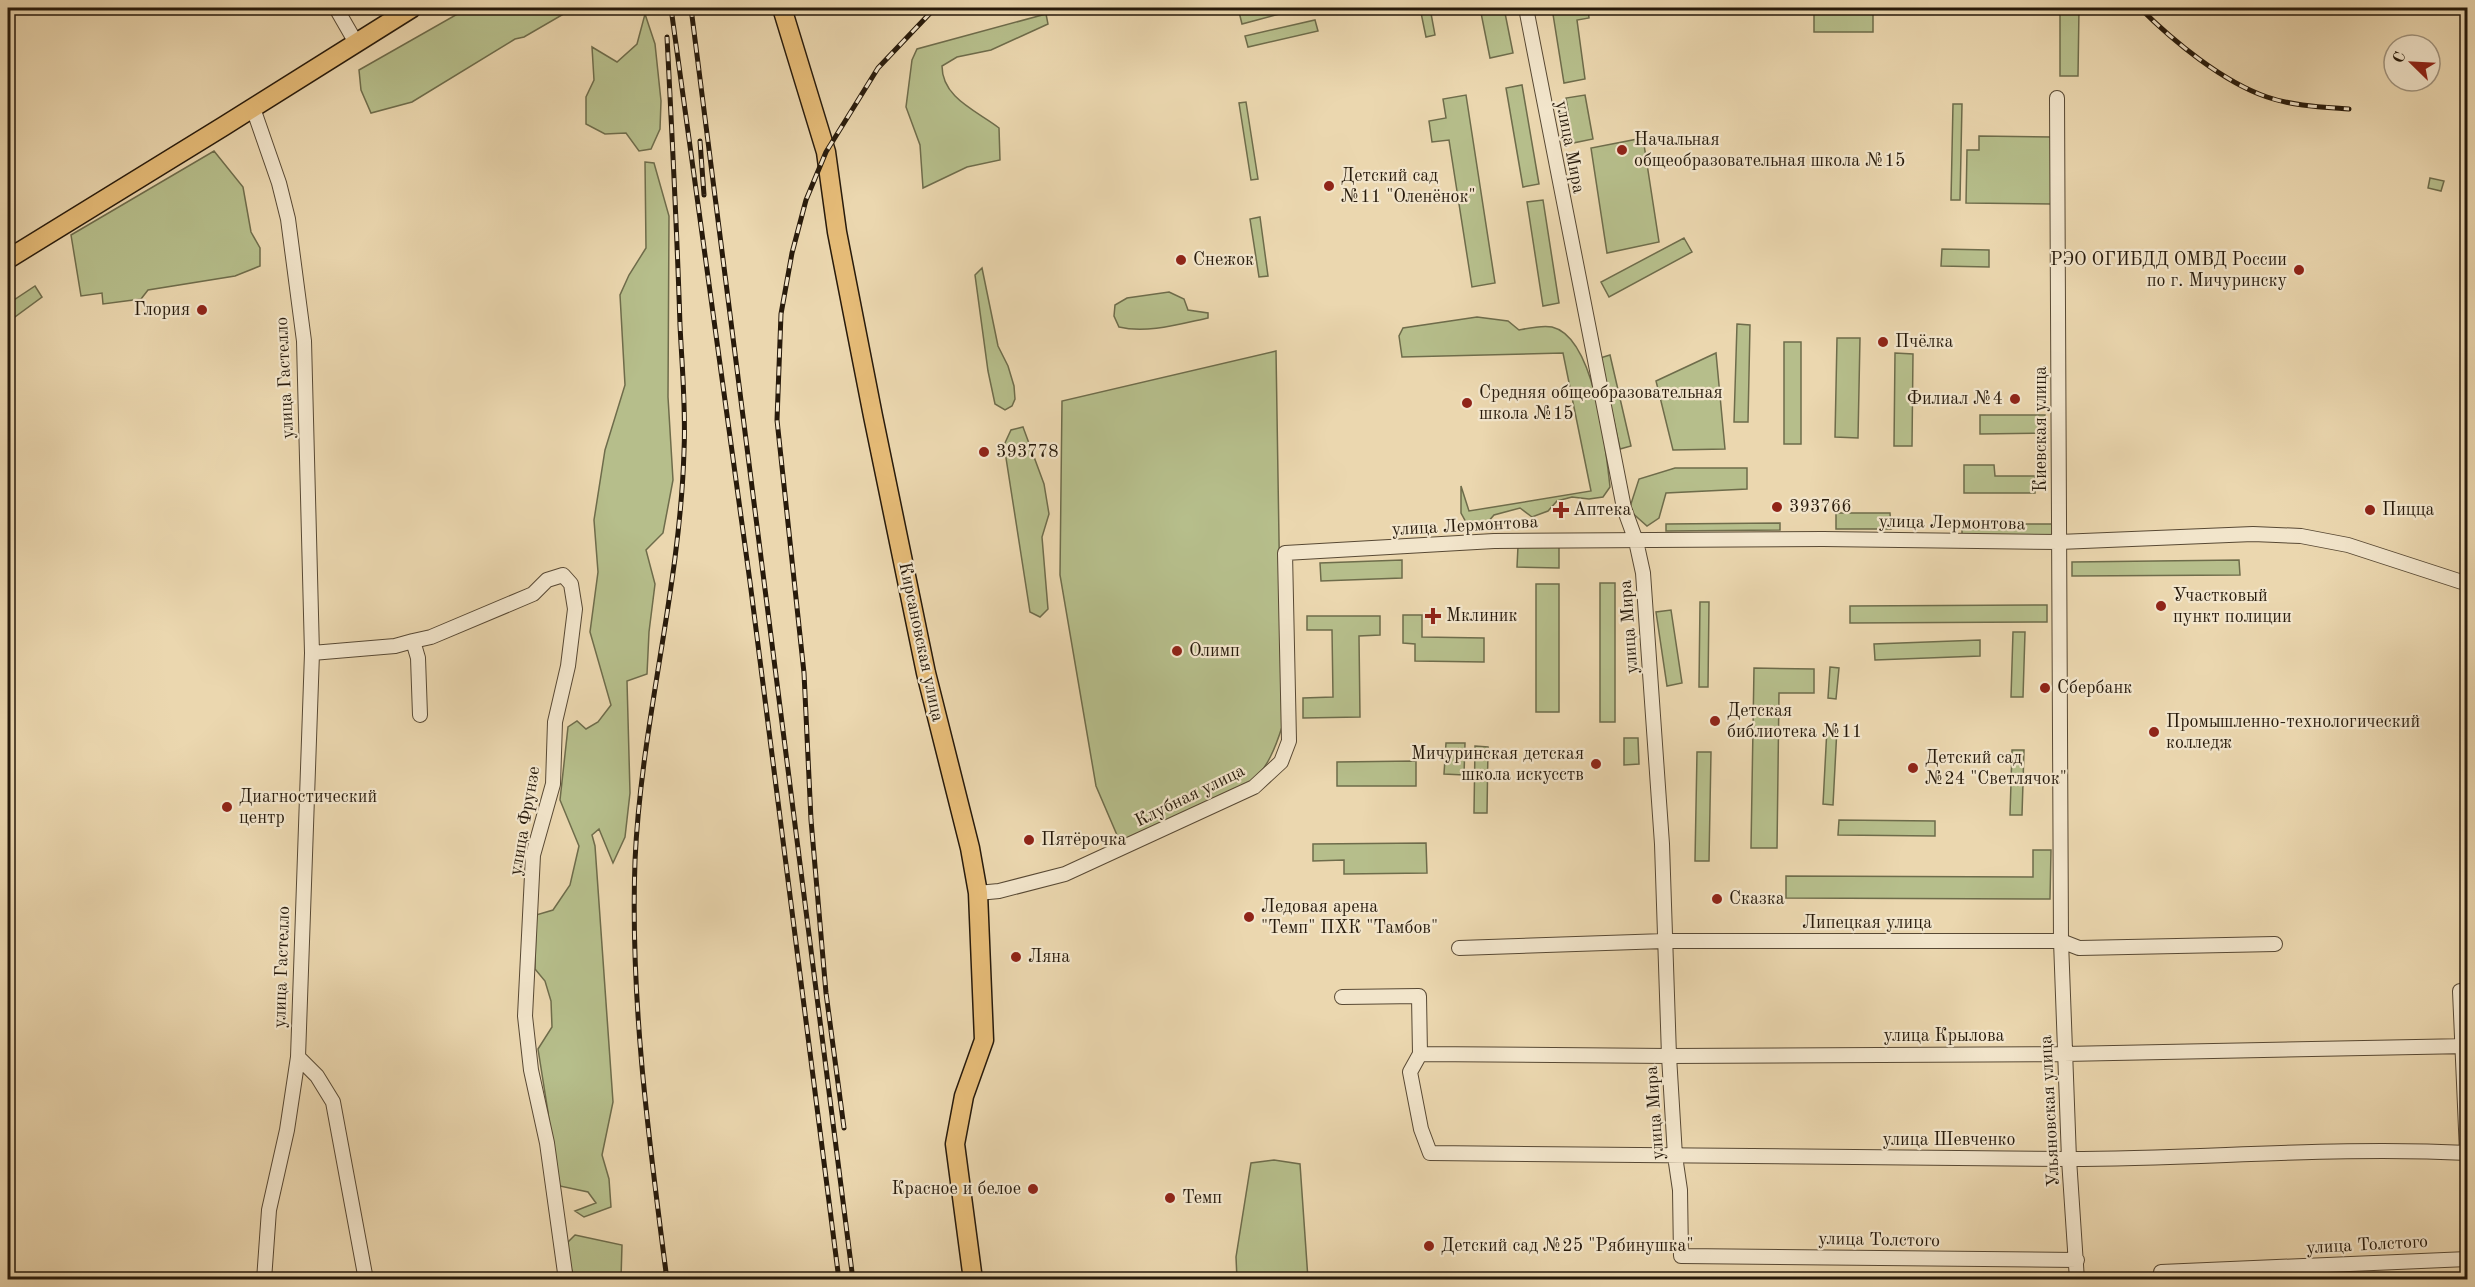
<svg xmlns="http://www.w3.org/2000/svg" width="2475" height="1287" viewBox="0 0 2475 1287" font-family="'Old Standard TT',serif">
	<rect width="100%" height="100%" fill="#ebd7af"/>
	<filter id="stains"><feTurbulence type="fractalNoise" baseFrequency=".00333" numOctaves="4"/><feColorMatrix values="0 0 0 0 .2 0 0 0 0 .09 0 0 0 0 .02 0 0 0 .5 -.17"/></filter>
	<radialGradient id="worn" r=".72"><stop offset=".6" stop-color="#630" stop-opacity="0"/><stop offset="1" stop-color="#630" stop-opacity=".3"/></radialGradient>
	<path fill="#b6be8b" stroke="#6e6c4b" stroke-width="1.5" d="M468 8H574L524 37 515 39 412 102 371 113 361 90 359 70Z
		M1238 8H1290L1291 11 1242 24Z
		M1420 8H1430L1435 35 1426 37Z
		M1480 8H1504L1513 53 1490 58Z
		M1552 8H1588L1589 18 1577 20 1585 79 1564 83Z
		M1814 8H1831V14H1873V32H1814Z
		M1983 8H2015V14L1983 13Z
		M2060 8H2079L2078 76H2060Z
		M645 14 655 44 661 101 660 129 651 149 639 151 626 133 605 134 586 124V97L594 80 592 47 617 62 637 44Z
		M1046 14 1048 24 991 50 957 57 942 66C942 98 977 111 999 128L1000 160 967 167 923 188 920 145 906 107 912 60 917 49Z
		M1315 20 1318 31 1248 47 1245 36Z
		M1522 85 1539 184 1523 187 1506 88Z
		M1466 95 1495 283 1472 287 1449 140 1432 142 1429 121 1446 118 1443 99Z
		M1585 95 1593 139 1573 143 1566 98Z
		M1246 102 1258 179 1251 180 1239 103Z
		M1953 104H1962L1960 200H1951Z
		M1979 136 2052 137V204L1966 203 1967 150H1979Z
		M1643 138 1659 242 1607 253 1591 148Z
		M214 151 243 187 251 232 260 248V266L235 276 148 290 141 299 103 304 102 293 81 296 71 235Z
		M645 162 654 163 669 216 668 397 673 480 663 533 646 550 655 584 649 632 647 674 627 681 630 793 625 837 613 863 599 829 592 835 595 846 613 1102 602 1155 609 1179 611 1207 584 1217 575 1211 596 1203 588 1192 555 1185 548 1112 538 1049 552 1027 551 1001 545 981 535 969 536 915 553 910 570 885 579 846 560 800 568 727 577 721 586 729 598 722 611 705 590 632 598 572 594 520 605 450 625 385 620 295 629 275 646 248Z
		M2430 178 2444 181 2441 191 2428 188Z
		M1543 200 1559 303 1543 306 1527 202Z
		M1260 217 1268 276 1259 277 1250 219Z
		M1684 238 1692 252 1609 297 1601 282Z
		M1942 249 1989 250V267L1941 266Z
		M982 268 998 346 1008 366 1014 386 1015 399 1012 406 1005 410 995 404 988 371 975 275Z
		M35 286 42 297 8 322V304Z
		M1169 292 1184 299 1188 310 1208 313V318C1180 324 1146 334 1119 327L1114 316 1115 305 1127 298Z
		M1477 317 1508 321 1519 330C1529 328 1542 325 1552 327 1595 337 1606 450 1610 487L1603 497 1589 499 1572 497 1557 501 1548 511 1532 517 1520 508 1494 515 1487 523 1467 524 1461 513V486L1469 511 1591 491 1563 353 1402 357 1399 336 1403 328Z
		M1737 324 1750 325 1748 422H1734Z
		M1837 338H1860L1858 438 1835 437Z
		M1784 342H1801V444H1784Z
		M1276 351 1282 727C1275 749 1268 765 1253 783L1120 842 1096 786 1060 575 1062 401Z
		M1716 353 1725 449 1673 450 1656 381Z
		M1895 353 1913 354 1912 446H1894Z
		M1610 355 1631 446 1620 449 1600 358Z
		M1980 415H2045V433L1980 434Z
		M1023 427 1044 484 1049 514 1042 537 1048 609 1040 617 1030 612 1004 445 1011 430Z
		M1964 465H1994L1995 476H2035V493H1964Z
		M1675 468H1747V489L1666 493 1659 518 1647 526 1629 510 1639 479Z
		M1836 513H1890L1891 529H1836Z
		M1780 523V530L1666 531V524Z
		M1962 524H2052V536H1962Z
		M1518 546 1559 547V568L1517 567Z
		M1402 560V578L1321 581 1320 563Z
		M2239 560 2240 575 2072 576V562Z
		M1600 583H1615V722H1600Z
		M1536 584H1559V712H1536Z
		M1700 602H1709L1708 687H1699Z
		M2047 605V622L1850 623V606Z
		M1671 610 1682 683 1667 686 1656 612Z
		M1403 615H1422V637L1484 638V662L1415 661V644L1403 643Z
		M1307 616H1380V635L1359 636 1360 717 1303 718V698L1333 697 1332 630H1307Z
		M2013 632H2025L2023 697H2011Z
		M1980 640V656L1875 660 1874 644Z
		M1830 667 1839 668 1836 699 1828 698Z
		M1754 668 1814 669V693H1779L1777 848H1751Z
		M1827 728H1837L1833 805 1823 804Z
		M1624 738H1638L1639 764 1624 765Z
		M1446 743H1465L1464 775 1444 774Z
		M1475 746 1488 747 1487 813H1474Z
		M2012 750H2024L2022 815H2010Z
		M1697 752H1711L1709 861H1695Z
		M1416 761V786H1337V762Z
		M1839 820 1935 821V836L1838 835Z
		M1426 843 1427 873 1344 874V860L1313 861V844Z
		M2033 850H2051L2050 899 1786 898V876L2033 877Z
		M1274 1160 1300 1164 1308 1279H1237L1236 1257 1251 1163Z
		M575 1235 622 1245 621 1279H574L565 1245Z"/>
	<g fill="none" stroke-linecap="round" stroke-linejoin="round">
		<defs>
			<path id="minor" d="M336 8 355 41
				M1526 8 1624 508 1636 541 1643 573 1662 844 1669 1056 1675 1156 1680 1190 1681 1256 2077 1260
				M2057 98 2061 941 2069 1159 2077 1280
				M253 108 279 183 288 219 304 341 312 653 298 1057 287 1130 269 1210 264 1280
				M312 653 395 646 413 641
				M420 715 418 658 413 641 431 637 533 594 547 580 563 575 571 584 575 609 568 666 555 722 553 784 533 855 525 1016 531 1070 547 1143 566 1280
				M978 893 999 891 1065 874 1254 787 1281 762 1289 741 1285 553 1494 541 1823 539 2059 542 2253 534 2301 536 2348 545 2468 584
				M1459 948 1665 941H2061L2079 948 2275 944
				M2460 991 2467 1152
				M1342 997 1419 996 1420 1054 1410 1072 1421 1129 1430 1153 2069 1159C2202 1159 2335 1146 2468 1153
				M1420 1054 1669 1056 2064 1054 2468 1046
				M298 1057 317 1076 333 1102 366 1280
				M2161 1272 2468 1259"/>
			<path id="major" d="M782 8 826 152 837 232 873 416 926 673 970 848 978 893 984 1040 964 1096 955 1144 973 1280
				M8 259 224 126 412 8"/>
		</defs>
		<use href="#minor" stroke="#584934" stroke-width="16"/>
		<use href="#major" stroke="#271a0b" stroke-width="21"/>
		<use href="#minor" stroke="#f2e5cb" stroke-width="14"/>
		<use href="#major" stroke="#e6bc78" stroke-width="18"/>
		<defs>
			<path id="rail" d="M671 8 750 582 839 1280
				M691 8 853 1280
				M2140 8C2173 41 2223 82 2267 97 2293 106 2322 107 2349 109
				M700 141 704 195
				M844 1128 826 993 811 820 804 673 777 420 781 314 792 253 806 200 826 152 878 68 935 8
				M667 1280C649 1141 630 1001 635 861 641 723 680 589 684 451 686 409 682 367 680 325 677 229 672 133 667 37"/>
		</defs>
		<use href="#rail" stroke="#271a0b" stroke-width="5"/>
		<use href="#rail" stroke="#f2e5cb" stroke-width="3" stroke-dasharray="9" stroke-linecap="butt"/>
	</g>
	<g fill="#8f2418" stroke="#f2e5cb" stroke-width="2">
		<circle cx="1622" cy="150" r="6"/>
		<circle cx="1329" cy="186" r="6"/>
		<circle cx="1181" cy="260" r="6"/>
		<circle cx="2299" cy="270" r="6"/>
		<circle cx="202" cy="310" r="6"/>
		<circle cx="1883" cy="342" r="6"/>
		<circle cx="2015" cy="399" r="6"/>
		<circle cx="1467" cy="403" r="6"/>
		<circle cx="984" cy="452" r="6"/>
		<circle cx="1777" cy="507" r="6"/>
		<path d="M1558 501h6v6h6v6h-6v6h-6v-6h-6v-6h6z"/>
		<circle cx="2370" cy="510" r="6"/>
		<circle cx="2161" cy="606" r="6"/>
		<path d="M1430 607h6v6h6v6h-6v6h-6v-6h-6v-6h6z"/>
		<circle cx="1177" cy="651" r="6"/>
		<circle cx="2045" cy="688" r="6"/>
		<circle cx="1715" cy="721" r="6"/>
		<circle cx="2154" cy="732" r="6"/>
		<circle cx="1596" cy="764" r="6"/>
		<circle cx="1913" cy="768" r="6"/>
		<circle cx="227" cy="807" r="6"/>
		<circle cx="1029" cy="840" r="6"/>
		<circle cx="1717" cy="899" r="6"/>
		<circle cx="1249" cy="917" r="6"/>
		<circle cx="1016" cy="957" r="6"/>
		<circle cx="1033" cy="1189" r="6"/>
		<circle cx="1170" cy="1198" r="6"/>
		<circle cx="1429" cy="1246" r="6"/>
	</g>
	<g text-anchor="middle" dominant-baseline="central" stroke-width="4.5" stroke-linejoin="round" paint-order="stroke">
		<g font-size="18" fill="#271a0b" stroke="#f2e5cb" text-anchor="start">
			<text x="1634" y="140">Начальная<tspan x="1634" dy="21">общеобразовательная школа №15</tspan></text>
			<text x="1341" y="176">Детский сад<tspan x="1341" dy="21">№11 "Оленёнок"</tspan></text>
			<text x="1193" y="260">Снежок</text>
			<text x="2287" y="260" text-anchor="end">РЭО ОГИБДД ОМВД России<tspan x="2287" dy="21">по г. Мичуринску</tspan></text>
			<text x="190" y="310" text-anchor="end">Глория</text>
			<text x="1895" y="342">Пчёлка</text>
			<text x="1479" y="393">Средняя общеобразовательная<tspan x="1479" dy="21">школа №15</tspan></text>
			<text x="2003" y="399" text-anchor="end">Филиал №4</text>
			<text x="996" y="452">393778</text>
			<text x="1789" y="507">393766</text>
			<text x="1573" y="510">Аптека</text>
			<text x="2382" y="510">Пицца</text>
			<text x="2173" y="596">Участковый<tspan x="2173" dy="21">пункт полиции</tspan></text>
			<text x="1446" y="616">Мклиник</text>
			<text x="1189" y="651">Олимп</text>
			<text x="2057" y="688">Сбербанк</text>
			<text x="1727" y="711">Детская<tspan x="1727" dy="21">библиотека №11</tspan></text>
			<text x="2166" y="722">Промышленно-технологический<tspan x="2166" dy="21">колледж</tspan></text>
			<text x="1584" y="754" text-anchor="end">Мичуринская детская<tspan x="1584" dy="21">школа искусств</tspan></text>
			<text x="1925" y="758">Детский сад<tspan x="1925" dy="21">№24 "Светлячок"</tspan></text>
			<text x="239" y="797">Диагностический<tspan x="239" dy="21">центр</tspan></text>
			<text x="1041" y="840">Пятёрочка</text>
			<text x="1729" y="899">Сказка</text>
			<text x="1261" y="907">Ледовая арена<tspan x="1261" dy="21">"Темп" ПХК "Тамбов"</tspan></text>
			<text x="1028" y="957">Ляна</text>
			<text x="1021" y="1189" text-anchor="end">Красное и белое</text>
			<text x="1182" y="1198">Темп</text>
			<text x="1441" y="1246">Детский сад №25 "Рябинушка"</text>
		</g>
		<g font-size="18" fill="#271a0b" stroke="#f2e5cb">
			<text transform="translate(1570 147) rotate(79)">улица Мира</text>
			<text transform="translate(285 378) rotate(-93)">улица Гастелло</text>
			<text transform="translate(2041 429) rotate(-90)">Киевская улица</text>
			<text transform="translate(1952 523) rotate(1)">улица Лермонтова</text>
			<text transform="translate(1465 526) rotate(-3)">улица Лермонтова</text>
			<text transform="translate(1629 627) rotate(-94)">улица Мира</text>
			<text transform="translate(921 642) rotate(78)">Кирсановская улица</text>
			<text transform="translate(1190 796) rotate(-26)">Клубная улица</text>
			<text transform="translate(525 821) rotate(-80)">улица Фрунзе</text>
			<text x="1867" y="923">Липецкая улица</text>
			<text transform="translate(282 967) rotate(-88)">улица Гастелло</text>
			<text x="1944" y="1036">улица Крылова</text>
			<text transform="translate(2050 1111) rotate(-93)">Ульяновская улица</text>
			<text transform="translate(1655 1113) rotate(-94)">улица Мира</text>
			<text x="1949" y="1140">улица Шевченко</text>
			<text transform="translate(1879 1240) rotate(1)">улица Толстого</text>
			<text transform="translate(2367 1245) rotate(-3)">улица Толстого</text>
		</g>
	</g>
	<rect width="2475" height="1287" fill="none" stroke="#ebd7af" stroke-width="30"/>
	<rect x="9" y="9" width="2457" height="1269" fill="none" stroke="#271a0b" stroke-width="3"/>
	<rect x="15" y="15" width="2445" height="1257" fill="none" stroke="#271a0b" stroke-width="1.5"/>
	<g transform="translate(2412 63) rotate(294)"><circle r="28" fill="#f2e5cb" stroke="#a1947e" stroke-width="1.5"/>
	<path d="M0-4.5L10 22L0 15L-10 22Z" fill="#8f2418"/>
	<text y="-9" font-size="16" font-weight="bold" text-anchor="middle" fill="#271a0b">С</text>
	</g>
	<rect width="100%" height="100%" filter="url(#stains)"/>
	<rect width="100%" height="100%" fill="url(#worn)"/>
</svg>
